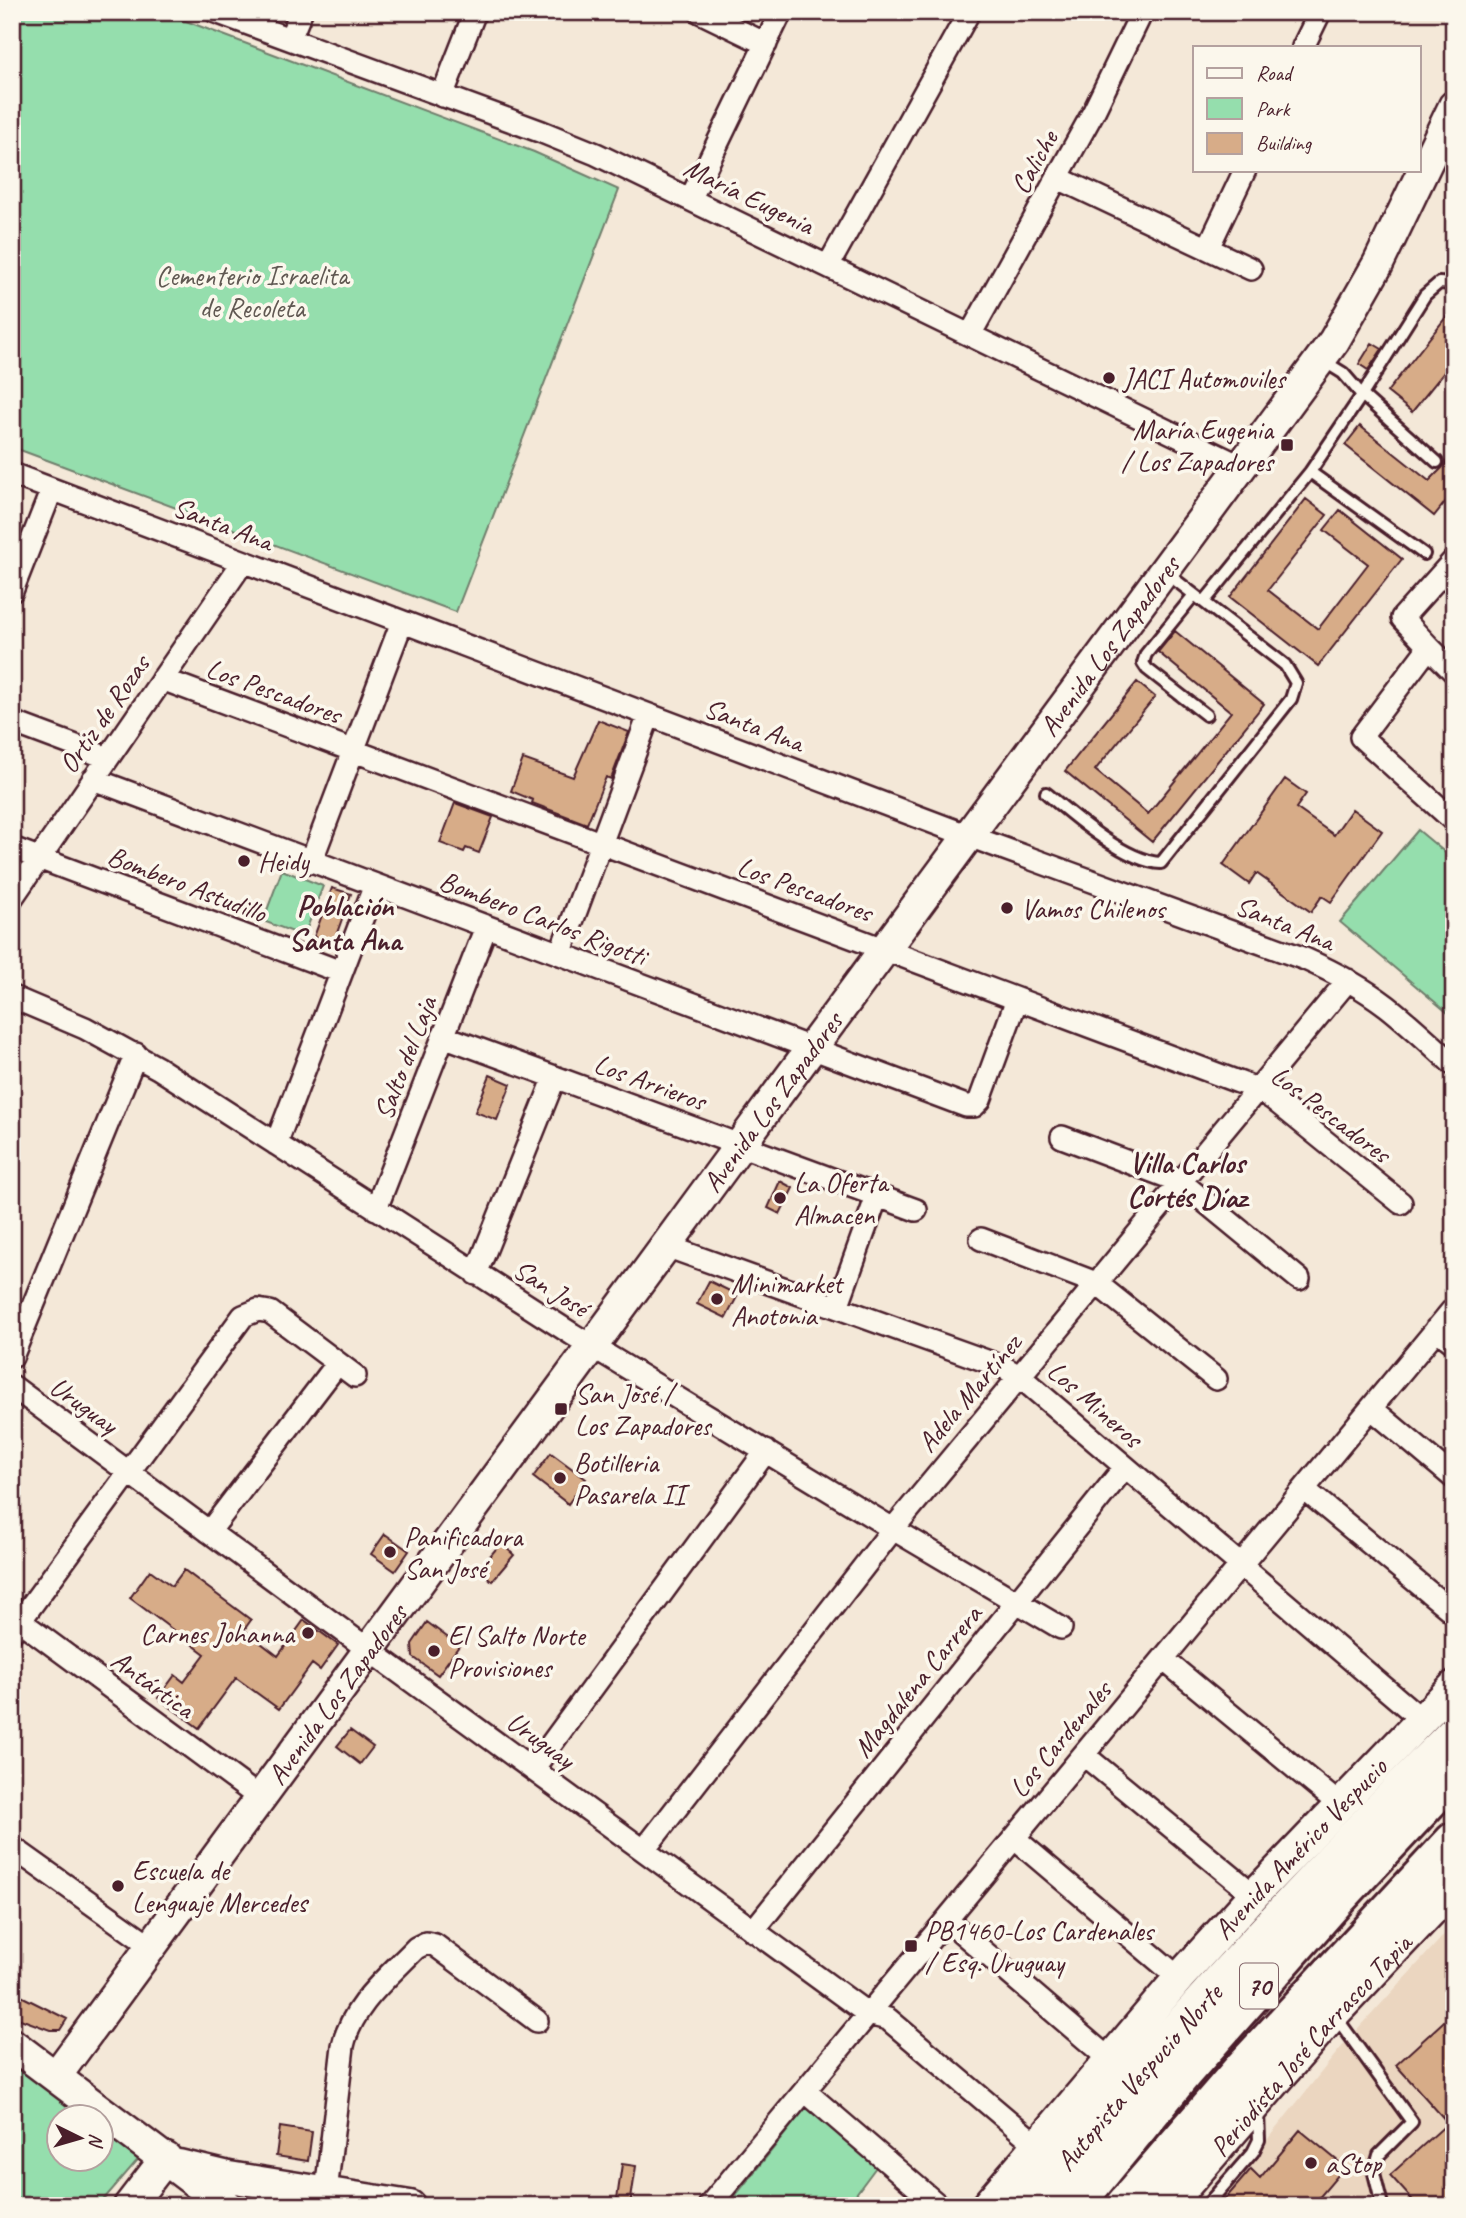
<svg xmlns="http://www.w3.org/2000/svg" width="1466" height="2218" viewBox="0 0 1466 2218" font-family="Caveat,sans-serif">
	<rect width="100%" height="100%" fill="#f4e8d8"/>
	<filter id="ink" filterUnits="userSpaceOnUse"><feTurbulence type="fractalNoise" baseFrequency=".0143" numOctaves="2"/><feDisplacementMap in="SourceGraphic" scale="14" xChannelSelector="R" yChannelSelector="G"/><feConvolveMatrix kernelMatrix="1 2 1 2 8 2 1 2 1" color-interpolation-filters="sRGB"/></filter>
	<g filter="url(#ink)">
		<path fill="#ebd6c0" d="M1454 1924V2206H1214L1339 2050Z"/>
		<path fill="#95dead" stroke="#707e6c" stroke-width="2" d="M12 12H162L534 152 619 190 456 612 12 447Z
			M1418 830 1454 860V1018L1340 922Z
			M282 870 323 886 304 936 263 921Z
			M12 2065 86 2116H60V2158H102V2127L142 2155 98 2206H19L12 2202Z
			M808 2105 879 2163 847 2206H727Z"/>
		<path fill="#d7ac88" stroke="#4a1f2b" stroke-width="2" d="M1454 307V360L1412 412 1387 392Z
			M1372 343 1382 349 1368 370 1359 364Z
			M1360 426 1429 481 1443 467 1454 450V491L1434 516 1345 445Z
			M1306 499 1327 515 1268 590 1318 629 1368 564 1324 530 1340 510 1402 559 1318 666 1230 597Z
			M1175 631 1264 704 1152 842 1065 771 1137 682 1155 697 1095 770 1148 814 1231 712 1158 652Z
			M598 720 629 732 611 779 606 777 587 824 532 803 533 800 511 791 523 759 573 777Z
			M1285 779 1306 794 1296 808 1334 835 1352 809 1382 831 1331 902 1322 896 1311 912 1256 873 1249 884 1223 865Z
			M455 803 493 817 479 853 466 848 464 852 440 843Z
			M332 888 351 894 333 944 314 937Z
			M490 1075 511 1084 497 1120 475 1112Z
			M780 1181 793 1188 780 1214 768 1208Z
			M709 1281 738 1295 726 1318 697 1304Z
			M551 1453 586 1479 568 1504 533 1477Z
			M385 1534 409 1551 395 1571 371 1554Z
			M501 1543 514 1555 492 1581 479 1569Z
			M150 1570 172 1586 184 1570 251 1620 244 1630 278 1656 304 1620 338 1645 320 1670 312 1664 279 1709 236 1678 199 1728 158 1698 175 1675 184 1682 205 1654 130 1598Z
			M427 1622 459 1646 438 1675 413 1657 412 1644Z
			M350 1730 373 1747 360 1764 337 1746Z
			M19 1995 67 2019 60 2030H50L12 2016V2008Z
			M1454 2012V2206H1418L1390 2175 1448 2123 1396 2065Z
			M280 2127 312 2132 308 2161 276 2156Z
			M1300 2130 1345 2167 1312 2206H1219L1251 2169 1260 2178Z
			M622 2164 636 2166 630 2206H616Z"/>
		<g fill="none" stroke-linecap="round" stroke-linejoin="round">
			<defs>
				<path id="lane" d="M1322 360 1343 373 1362 395 1437 462
					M1310 472 1424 554
					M1194 595 1146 654 1143 663 1147 669 1206 715
					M1204 602 1310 472 1362 395 1425 295 1439 283 1454 284
					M1046 793C1073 816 1126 862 1161 863L1291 699 1296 683 1285 665 1165 572
					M1336 2017 1412 2122 1379 2155 1374 2173 1382 2205
					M1206 2206 1253 2152 1259 2140 1258 2113"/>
				<path id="street" d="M216 12 542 132 596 154 1242 467
					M700 12 766 44
					M290 39 301 12
					M1303 47 1320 12
					M442 96 475 12
					M1058 178 1251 269
					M691 198 781 12
					M1208 248 1245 170
					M828 266 969 12
					M970 335 1094 111 1142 12
					M12 474 969 836 1305 959C1334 972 1362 987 1387 1006 1410 1024 1432 1045 1454 1065
					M1454 560 1402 618 1429 647 1361 737 1454 821
					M12 591 52 489
					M1429 647 1454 672
					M162 679 1257 1089 1273 1099 1401 1203
					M12 722 108 758
					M93 779 966 1106H974L980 1100 1017 999
					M12 848 341 972
					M311 862 402 622
					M12 898 243 562
					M560 954 649 715
					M12 997 85 1028 158 1068 572 1334 893 1529 1061 1628
					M443 1036 916 1210
					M1062 1137 1181 1182 1299 1279
					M276 1144 375 885
					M376 1209 486 927
					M981 1239 1096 1283 1216 1379
					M666 1246 1003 1367 1019 1376 1421 1719
					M476 1274 555 1077
					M837 1307 877 1196
					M1436 1329 1454 1343
					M12 1357 136 1054
					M12 1386 369 1650 868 2014 888 2019 1037 2145
					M1371 1408 1454 1478
					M1304 1489 1454 1613
					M209 1532 338 1363
					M12 1615 260 1798
					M12 1632 243 1316 258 1310 270 1312 355 1376
					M1163 1659 1340 1805
					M1084 1755 1254 1895
					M533 1769 766 1451
					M1014 1838 1179 1978
					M12 1847 151 1946
					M644 1850 893 1529 1348 980
					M947 1920 1109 2059
					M753 1931 1125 1467
					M805 2091 939 2206
					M326 2192 343 2046C352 2005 388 1977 416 1948L426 1943 435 1945 537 2021
					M709 2206 1454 1308"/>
				<g id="secondary">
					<path d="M12 2044 227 2206"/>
					<path id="s1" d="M56 2076 740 1145 1334 341 1378 264 1454 106"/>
					<path d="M179 2165 229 2177 410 2206"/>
					<path d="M129 2206 166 2158"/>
					<path id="s2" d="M986 2206 1179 1978 1254 1895 1454 1686"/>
					<path id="s3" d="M1168 2206 1334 2014 1454 1887"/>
				</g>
				<g id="highway">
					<path id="s4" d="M1028 2206C1163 2043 1305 1886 1454 1736"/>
					<path d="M1073 2206 1183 2072 1335 1900 1454 1773"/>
					<path d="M1125 2206 1244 2068 1454 1842"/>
				</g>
			</defs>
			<use href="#lane" stroke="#4a1f2b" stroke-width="16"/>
			<use href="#street" stroke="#4a1f2b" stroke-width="26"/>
			<use href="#secondary" stroke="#4a1f2b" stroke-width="35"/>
			<use href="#highway" stroke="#4a1f2b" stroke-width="44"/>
			<use href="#lane" stroke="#fbf7ec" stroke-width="10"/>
			<use href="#street" stroke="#fbf7ec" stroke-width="21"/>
			<use href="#secondary" stroke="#fbf7ec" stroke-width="30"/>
			<use href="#highway" stroke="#fbf7ec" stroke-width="38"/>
		</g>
	</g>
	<g fill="#4a1f2b" stroke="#fbf7ec" stroke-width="2.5">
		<circle cx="1109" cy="378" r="7"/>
		<rect x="1280" y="438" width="14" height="14" rx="3.5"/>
		<circle cx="244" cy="861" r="7"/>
		<circle cx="1007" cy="908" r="7"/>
		<circle cx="780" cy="1198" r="7"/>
		<circle cx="717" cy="1299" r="7"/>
		<rect x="554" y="1402" width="14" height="14" rx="3.5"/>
		<circle cx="560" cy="1478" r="7"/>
		<circle cx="390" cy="1552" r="7"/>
		<circle cx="308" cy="1633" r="7"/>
		<circle cx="434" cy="1651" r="7"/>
		<circle cx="118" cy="1886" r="7"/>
		<rect x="904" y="1939" width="14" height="14" rx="3.5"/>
		<circle cx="1311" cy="2163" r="7"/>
	</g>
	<g text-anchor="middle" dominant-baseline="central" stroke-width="7" stroke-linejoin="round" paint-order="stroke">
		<rect fill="#fbf7ec" stroke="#7f6065" stroke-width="2" x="1240" y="1963.5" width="38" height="45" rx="5"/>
		<g font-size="26" font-weight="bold" fill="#4a1f2b">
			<text x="1259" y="1986">70</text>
		</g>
		<g font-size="28" fill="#4a1f2b" stroke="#fbf7ec">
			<text transform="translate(1034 162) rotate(-61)">Caliche</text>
			<text transform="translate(749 196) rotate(26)">María Eugenia</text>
			<text transform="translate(223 524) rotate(21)">Santa Ana</text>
			<text stroke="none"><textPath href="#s1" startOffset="1776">Avenida Los Zapadores</textPath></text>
			<text transform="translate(274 691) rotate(20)">Los Pescadores</text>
			<text transform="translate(104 714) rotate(-55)">Ortiz de Rozas</text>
			<text transform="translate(754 725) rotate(21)">Santa Ana</text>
			<text transform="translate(187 884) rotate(21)">Bombero Astudillo</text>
			<text transform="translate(805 889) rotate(20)">Los Pescadores</text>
			<text transform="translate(543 918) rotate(21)">Bombero Carlos Rigotti</text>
			<text transform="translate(1285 923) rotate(22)">Santa Ana</text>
			<text transform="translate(405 1058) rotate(-69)">Salto del Laja</text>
			<text transform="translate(650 1082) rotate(20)">Los Arrieros</text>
			<text stroke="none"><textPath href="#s1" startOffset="1209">Avenida Los Zapadores</textPath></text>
			<text transform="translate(1331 1114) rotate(37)">Los Pescadores</text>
			<text transform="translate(551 1288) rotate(32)">San José</text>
			<text transform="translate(969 1393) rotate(-50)">Adela Martínez</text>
			<text transform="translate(1095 1404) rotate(41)">Los Mineros</text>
			<text transform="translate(84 1405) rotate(36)">Uruguay</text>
			<text transform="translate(917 1681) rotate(-51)">Magdalena Carrera</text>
			<text transform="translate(153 1684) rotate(36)">Antártica</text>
			<text stroke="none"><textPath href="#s1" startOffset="474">Avenida Los Zapadores</textPath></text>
			<text transform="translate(1060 1739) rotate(-50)">Los Cardenales</text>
			<text transform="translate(541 1740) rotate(36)">Uruguay</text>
			<text stroke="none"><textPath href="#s2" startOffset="476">Avenida Américo Vespucio</textPath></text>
			<text stroke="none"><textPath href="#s3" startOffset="215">Periodista José Carrasco Tapia</textPath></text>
			<text stroke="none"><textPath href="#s4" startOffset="170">Autopista Vespucio Norte</textPath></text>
		</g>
		<g font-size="28" fill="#605852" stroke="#fbf7ec">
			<text x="252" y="275">Cementerio Israelita<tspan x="252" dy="32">de Recoleta</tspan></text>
		</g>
		<g font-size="28" fill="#4a1f2b" stroke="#fbf7ec" text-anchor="start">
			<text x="1123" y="378">JACI Automoviles</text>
			<text x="1273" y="429" text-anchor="end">María Eugenia<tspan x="1273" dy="32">/ Los Zapadores</tspan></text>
			<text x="258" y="861">Heidy</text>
			<text x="1021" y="908">Vamos Chilenos</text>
			<text x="794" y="1182">La Oferta<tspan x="794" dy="32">Almacen</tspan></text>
			<text x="731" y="1283">Minimarket<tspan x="731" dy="32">Anotonia</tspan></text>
			<text x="575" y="1393">San José /<tspan x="575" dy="32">Los Zapadores</tspan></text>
			<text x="574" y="1462">Botilleria<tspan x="574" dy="32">Pasarela II</tspan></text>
			<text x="404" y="1536">Panificadora<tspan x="404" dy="32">San José</tspan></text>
			<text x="294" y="1633" text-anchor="end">Carnes Johanna</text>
			<text x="448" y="1635">El Salto Norte<tspan x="448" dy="32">Provisiones</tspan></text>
			<text x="132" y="1870">Escuela de<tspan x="132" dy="32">Lenguaje Mercedes</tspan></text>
			<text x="925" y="1930">PB1460-Los Cardenales<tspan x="925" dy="32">/ Esq. Uruguay</tspan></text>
			<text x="1325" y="2163">aStop</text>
		</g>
		<g font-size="30" font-weight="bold" fill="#4a1f2b" stroke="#fbf7ec">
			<text x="345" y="906">Población<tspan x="345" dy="34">Santa Ana</tspan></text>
			<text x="1187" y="1163">Villa Carlos<tspan x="1187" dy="34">Cortés Díaz</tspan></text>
		</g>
	</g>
	<rect width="1466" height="2218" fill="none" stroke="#fbf7ec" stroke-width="42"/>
	<rect x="21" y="21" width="1424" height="2176" fill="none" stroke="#4a1f2b" stroke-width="2.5" filter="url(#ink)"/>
	<rect x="1193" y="46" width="228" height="126" fill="#fbf7ec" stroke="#b4a19f" stroke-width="2"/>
	<rect x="1207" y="68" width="35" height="10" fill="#fbf7ec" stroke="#b4a19f" stroke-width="2"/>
	<text x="1256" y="80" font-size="21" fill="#4a1f2b">Road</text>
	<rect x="1207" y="98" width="35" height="21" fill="#95dead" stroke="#b4a19f" stroke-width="2"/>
	<text x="1256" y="116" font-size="21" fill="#4a1f2b">Park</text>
	<rect x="1207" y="133" width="35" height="21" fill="#d7ac88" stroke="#b4a19f" stroke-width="2"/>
	<text x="1256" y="150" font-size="21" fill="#4a1f2b">Building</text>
	<g transform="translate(80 2138) rotate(95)"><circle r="33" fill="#fbf7ec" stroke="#b4a19f" stroke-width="2"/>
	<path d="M0-5L12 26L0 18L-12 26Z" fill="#4a1f2b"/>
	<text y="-10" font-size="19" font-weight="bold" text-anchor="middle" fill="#4a1f2b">N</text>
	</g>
</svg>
